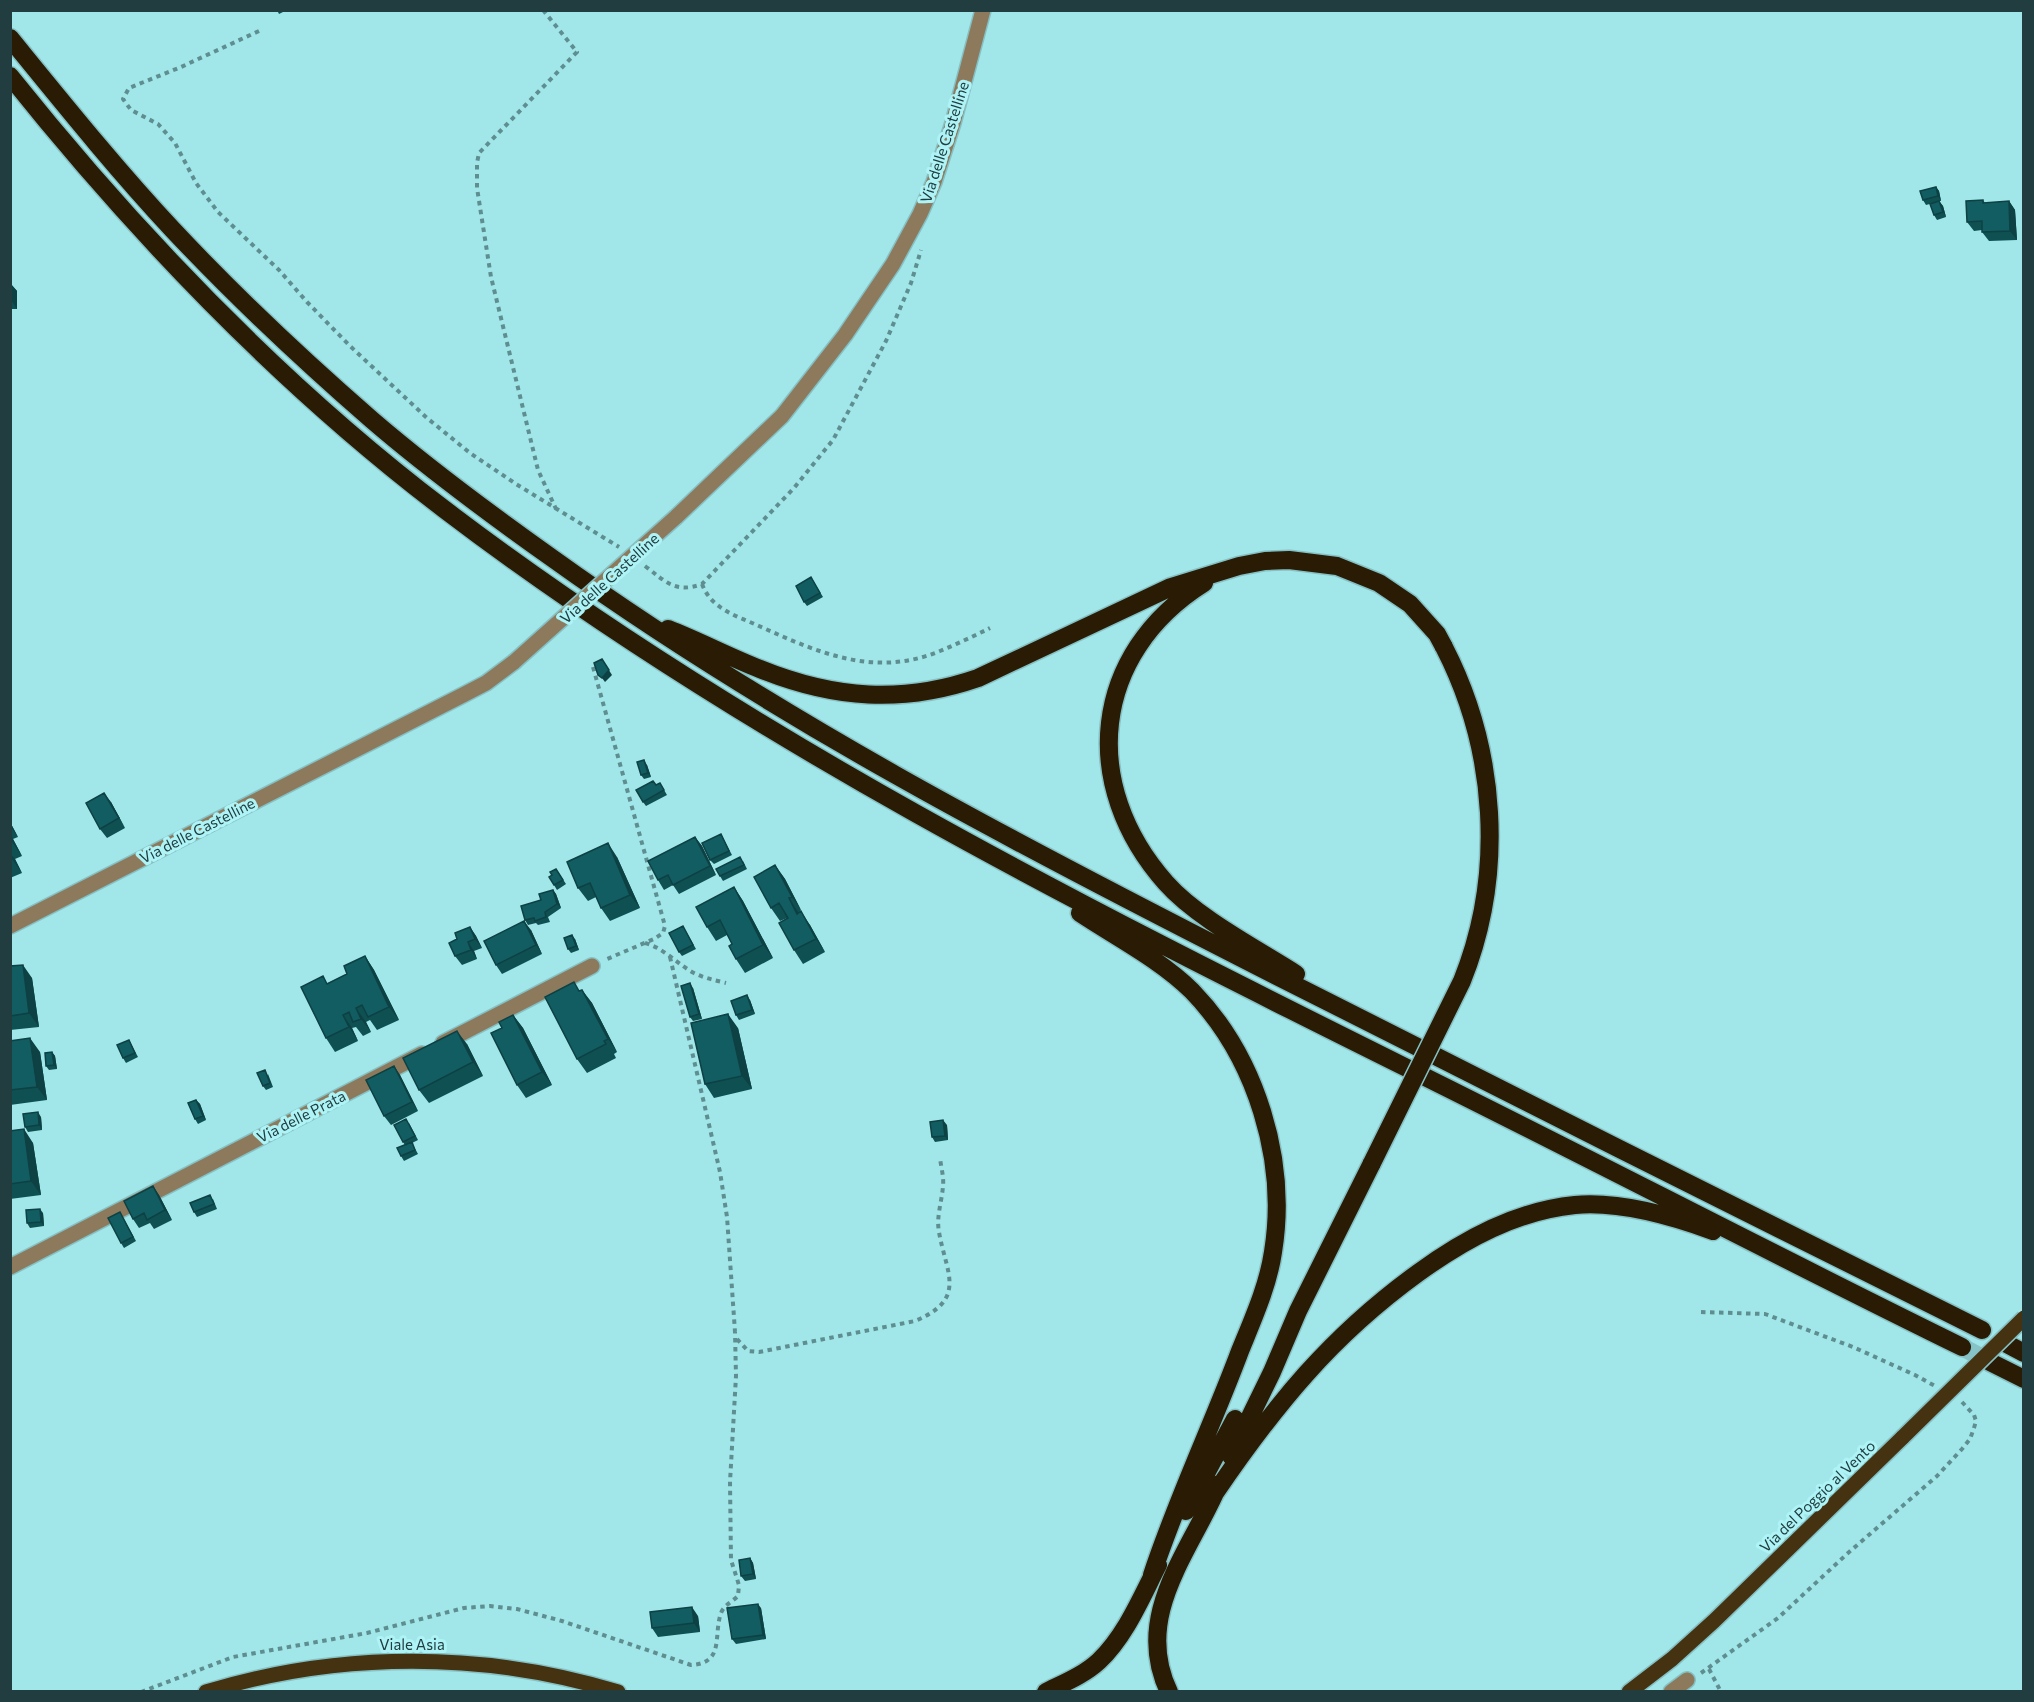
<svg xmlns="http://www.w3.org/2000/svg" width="2034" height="1702" viewBox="0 0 2034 1702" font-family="Commissioner,sans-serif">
	<rect width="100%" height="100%" fill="#a1e6e9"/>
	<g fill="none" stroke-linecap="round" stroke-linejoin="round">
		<path stroke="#87c4c7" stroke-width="18" stroke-dasharray="18 9" stroke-linecap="butt" d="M1962 1347 1990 1362"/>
		<defs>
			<path id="minor" d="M676 517 782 416 845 335 893 264 920 214 934 182 953 123 983 10
				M10 926 463 695 486 683 514 662
				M443 1043 592 966
				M10 1267 422 1054
				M1671 1692 1687 1680"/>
			<path id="major" d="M206 1692C340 1651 484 1651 618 1692
				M1629 1692 1672 1659 1714 1621 1903 1437"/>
			<path id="highway" d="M10 38C63 103 116 169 173 230 235 296 303 360 372 420 429 469 490 514 552 558 775 718 1011 841 1255 965 1497 1088 1739 1209 1982 1330
				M10 76C138 236 281 385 444 509 742 736 1079 905 1413 1071 1597 1162 1778 1257 1962 1347
				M1204 583C1091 654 1079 785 1166 883 1197 918 1257 949 1296 974
				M668 629C699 641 729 657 760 669 834 699 903 704 978 678L1171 587 1239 566 1265 561 1289 560 1337 566 1379 583 1410 604 1437 634 1444 647
				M1080 913C1116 937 1161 960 1192 991 1256 1057 1288 1160 1273 1252 1268 1286 1253 1319 1240 1351 1212 1426 1177 1499 1152 1575
				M2007 1344 2024 1353
				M1990 1362 2024 1379
				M1231 1456 1272 1372 1298 1311 1372 1163
				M1215 1493C1275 1405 1331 1336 1418 1273 1465 1239 1516 1211 1575 1205 1619 1201 1672 1216 1713 1231
				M1186 1511 1235 1419
				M1046 1692C1064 1683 1084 1675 1099 1661 1126 1635 1141 1598 1158 1565
				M1169 1692C1132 1615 1191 1551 1219 1484"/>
		</defs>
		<use href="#minor" stroke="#85c1c4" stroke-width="18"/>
		<use href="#major" stroke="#85c1c4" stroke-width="18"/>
		<use href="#highway" stroke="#85c1c4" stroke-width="21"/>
		<path stroke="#5f8e91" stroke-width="4" stroke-dasharray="4.5 4.5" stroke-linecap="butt" d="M543 10 577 52 479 153 477 163V188L491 277 538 470 556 509
			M259 31 181 67 129 88 123 99 131 110 158 124 175 143 196 183 218 212 279 270 307 302 350 346 427 418 470 453 516 484 619 547
			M645 566C665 581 675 594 702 584L794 488 833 440 886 341 911 283 921 250
			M702 584C711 609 737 616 759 626 819 653 875 678 940 651 957 644 974 636 990 628
			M593 667 665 926 663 933 654 939 607 959
			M645 943C664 948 677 964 694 973 704 978 714 980 726 983
			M670 957 720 1172 727 1217 735 1332
			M1701 1312 1765 1314 1853 1347 1915 1375 1935 1386
			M737 1339 748 1351 759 1352 915 1321C968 1299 946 1273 939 1232 936 1217 942 1201 943 1186 944 1177 941 1167 940 1158
			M1709 1669 1721 1692
			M1701 1673 1778 1618 1848 1553 1937 1476 1962 1449 1970 1439 1974 1428 1976 1421 1974 1415 1962 1402
			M141 1692 233 1657 367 1633 464 1608 490 1606 517 1609 562 1621 691 1665C725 1663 713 1636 721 1613 724 1605 732 1602 738 1596L739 1585 731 1560 730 1482 736 1376 735 1332"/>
		<use href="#minor" stroke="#8d7a5d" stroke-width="15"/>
		<use href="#major" stroke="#443211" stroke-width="15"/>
		<use href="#highway" stroke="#291b04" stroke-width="18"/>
		<defs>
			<path id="minor-bridge" d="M514 662 676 517"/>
			<path id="major-bridge" d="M1903 1437 2024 1318"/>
			<path id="highway-bridge" d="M1372 1163 1462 981C1505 874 1497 750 1444 647"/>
		</defs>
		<use href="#minor-bridge" stroke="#85c1c4" stroke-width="18" stroke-linecap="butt"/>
		<use href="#major-bridge" stroke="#85c1c4" stroke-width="18" stroke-linecap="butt"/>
		<use href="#highway-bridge" stroke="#85c1c4" stroke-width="21" stroke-linecap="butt"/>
		<use href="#minor-bridge" stroke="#8d7a5d" stroke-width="15"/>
		<use href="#major-bridge" stroke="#443211" stroke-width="15"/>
		<use href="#highway-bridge" stroke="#291b04" stroke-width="18"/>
	</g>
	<path fill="#0f5053" d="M277 10H287L279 14Z
		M1936 187 1939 191 1941 201H1939L1943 206 1946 217 1937 220 1934 215 1937 202 1926 205 1923 200Z
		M1983 200 1985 203 2009 201 2015 210 2017 240 1989 241 1982 232V230L1974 231 1967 222Z
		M10 283 17 291V309H10Z
		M811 577 823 597 807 606 804 602Z
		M647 765 651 777 644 779 641 775Z
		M660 783 667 795 646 806 643 802 656 785Z
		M111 802 125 828 107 838 100 829Z
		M10 822 18 837 13 839 22 856 15 859 22 873 10 878Z
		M721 834 732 855 714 864 710 860Z
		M695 837 702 846 716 875 679 894 673 885 664 890 658 880Z
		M617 857 640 908 610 921 601 908 596 897 588 901 578 888Z
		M743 861 747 869 723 881 720 876Z
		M775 865 785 879 801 910 799 913 810 925 825 952 803 964 794 950 787 918 780 921 771 908Z
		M556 869 566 884 557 890 554 885 552 875Z
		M734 887 743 901 773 958 745 973 736 959 732 944 727 935 716 941 707 927Z
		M553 890 556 894 561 908 548 917 550 922 538 925 536 923 528 925 525 920 541 900Z
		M683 926 696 949 682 956 679 952Z
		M470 927 476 936 482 948 474 951 477 959 462 965 455 956 457 939Z
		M531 930 542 954 502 974 496 965Z
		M575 939 579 950 571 953 568 949Z
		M365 956 374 970 399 1020 377 1030 370 1020 366 1022 371 1032 363 1036 356 1027 352 1028 358 1041 335 1052 326 1038 328 983 347 974Z
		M10 966 32 978 39 1027 10 1030Z
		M693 988 702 1019 693 1021 690 1017Z
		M582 990 592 1003 617 1052 614 1054 616 1058 587 1073 577 1059 580 991Z
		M750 1000 755 1014 739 1020 736 1015Z
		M513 1015 523 1028 552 1085 526 1098 517 1085 502 1028Z
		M738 1028 752 1089 714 1098 705 1084Z
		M129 1040 138 1057 126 1063 123 1058Z
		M10 1041 40 1052 47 1100 10 1105Z
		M467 1044 483 1076 429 1103 419 1090Z
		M52 1052 55 1056 57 1069 49 1070 46 1066Z
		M394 1066 400 1075 418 1111 391 1125 384 1116Z
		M268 1074 273 1087 266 1090 263 1086Z
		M196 1100 200 1104 206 1120 198 1124 195 1119Z
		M41 1117 42 1130 28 1132 25 1127Z
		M409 1123 418 1140 412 1143 418 1154 404 1161 401 1156 405 1145 403 1142Z
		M947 1125 948 1140 935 1142 932 1137Z
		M10 1131 33 1143 41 1195 10 1199Z
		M153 1186 159 1195 172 1220 154 1229 150 1223 139 1228 133 1219Z
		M213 1199 217 1209 197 1217 194 1212Z
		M120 1212 136 1241 124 1248 121 1243Z
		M43 1213 44 1226 30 1228 27 1223Z
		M750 1558 753 1563 756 1579 745 1581 741 1576Z
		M761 1608 766 1639 736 1644 732 1639Z
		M698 1616 700 1632 658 1637 652 1628Z"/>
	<path fill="#0d4144" d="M1936 187 1939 191 1941 201 1938 196Z
		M1939 201 1943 206 1946 217 1943 212Z
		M2009 201 2015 210 2017 240 2010 231Z
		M10 283 17 291V309L11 300Z
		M602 659 612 675 605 682 602 678Z
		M644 760 647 765 651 777 648 773Z
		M104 793 111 802 125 828Z
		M10 822 18 837 10 826Z
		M10 835 13 839 22 856 12 842 10 839Z
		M695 837 702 846 716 875 710 866Z
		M608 843 617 857 640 908 630 895Z
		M10 853 15 859 22 873 12 859Z
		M775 865 785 879 801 910 792 897Z
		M734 887 743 901 773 958 763 945Z
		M553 890 556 894 561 908 557 904Z
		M789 898 798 912 806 927 797 914Z
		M801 911 810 925 825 952 816 939Z
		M524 921 531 930 542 954 536 945Z
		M470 927 476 936 482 948 475 939Z
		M572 935 575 939 579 950 576 946Z
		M468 942 474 951 477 959 471 950Z
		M365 956 374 970 399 1020 389 1007Z
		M23 965 32 978 39 1027 29 1013Z
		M690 983 693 988 702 1019 699 1014Z
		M582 990 592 1003 617 1052 608 1039Z
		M747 995 750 1000 755 1014 752 1010Z
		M356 1008 366 1022 371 1032 361 1019Z
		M728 1014 738 1028 752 1089 742 1076Z
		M343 1015 352 1028 358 1041 349 1027Z
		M513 1015 523 1028 552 1085 542 1072Z
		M457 1031 467 1044 483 1076 473 1062Z
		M30 1038 40 1052 47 1100 37 1087Z
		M52 1052 55 1056 57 1069 54 1065Z
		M394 1066 400 1075 418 1111 412 1102Z
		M196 1100 200 1104 206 1120 203 1116Z
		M38 1112 41 1117 42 1130 39 1125Z
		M943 1120 947 1125 948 1140 945 1136Z
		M24 1129 33 1143 41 1195 31 1181Z
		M153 1186 159 1195 172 1220 165 1210Z
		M40 1209 43 1213 44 1226 41 1222Z
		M750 1558 753 1563 756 1579 753 1574Z
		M758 1604 761 1608 766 1639 763 1635Z
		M692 1607 698 1616 700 1632 694 1623Z"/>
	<path fill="#125d61" stroke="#0d4144" stroke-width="1.5" d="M1936 187 1938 196 1923 200 1920 191Z
		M1983 200V203L2009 201 2010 231 1982 232V221L1967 222 1966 201Z
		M1939 201 1943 212 1934 215 1930 204Z
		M811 577 820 593 804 602 796 586Z
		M602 659 609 670 602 678 598 675 594 663Z
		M644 760 648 773 641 775 637 762Z
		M653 781 656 785 660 783 664 790 643 802 636 790Z
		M104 793 119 818 100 829 86 803Z
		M721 834 729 851 710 860 702 843Z
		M695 837 710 866 673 885 668 875 658 880 648 861Z
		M608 843 630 895 601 908 590 883 578 888 567 862Z
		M740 857 744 865 720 876 716 869Z
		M775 865 792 897 789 898 797 914 801 911 816 939 794 950 779 923 788 918 779 903 771 908 754 877Z
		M556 869 563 880 554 885 549 877 552 875 550 872Z
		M734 887 763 945 736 959 729 946 732 944 720 920 707 927 696 907Z
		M553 890 557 904 545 912 546 917 535 921 534 918 525 920 521 906 541 900 539 894Z
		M524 921 536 945 496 965 484 941Z
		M683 926 693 945 679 952 669 933Z
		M470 927 475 939 468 942 471 950 455 956 449 943 457 939 455 933Z
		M572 935 576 946 568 949 564 938Z
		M365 956 389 1007 368 1017 362 1005 356 1008 361 1019 353 1022 349 1012 343 1015 349 1027 326 1038 301 987 323 976 327 984 347 974 344 966Z
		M23 965 29 1013 10 1016V966Z
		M574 982 579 991 582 990 608 1039 604 1041 606 1044 577 1059 545 997Z
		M690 983 699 1014 690 1017 681 986Z
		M747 995 752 1010 736 1015 731 1001Z
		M728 1014 742 1076 705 1084 691 1023Z
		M513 1015 542 1072 517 1085 491 1033 502 1028 499 1022Z
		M457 1031 473 1062 419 1090 403 1058Z
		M30 1038 37 1087 10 1090V1041Z
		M129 1040 135 1053 123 1058 117 1045Z
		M52 1052 54 1065 46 1066 45 1053Z
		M394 1066 412 1102 384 1116 366 1080Z
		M265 1070 270 1083 263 1086 257 1073Z
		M196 1100 203 1116 195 1119 188 1103Z
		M38 1112 39 1125 25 1127 23 1114Z
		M406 1119 415 1136 403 1142 394 1125Z
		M943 1120 945 1136 932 1137 930 1122Z
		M24 1129 31 1181 10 1184V1131Z
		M412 1142 415 1150 401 1156 397 1148Z
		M153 1186 165 1210 147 1220 144 1213 133 1219 124 1201Z
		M210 1195 214 1204 194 1212 190 1203Z
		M40 1209 41 1222 27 1223 26 1210Z
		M120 1212 133 1237 121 1243 108 1218Z
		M750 1558 753 1574 741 1576 739 1560Z
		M758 1604 763 1635 732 1639 727 1608Z
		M692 1607 694 1623 652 1628 650 1612Z"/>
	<g text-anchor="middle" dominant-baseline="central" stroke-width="6" stroke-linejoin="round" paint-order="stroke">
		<g font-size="15" fill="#213d3f" stroke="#aef4f7">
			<text transform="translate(944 142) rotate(-72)">Via delle Castelline</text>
			<text transform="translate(609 578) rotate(-42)">Via delle Castelline</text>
			<text transform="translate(197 830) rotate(-27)">Via delle Castelline</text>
			<text transform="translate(301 1116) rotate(-27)">Via delle Prata</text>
			<text transform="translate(1817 1496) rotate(-44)">Via del Poggio al Vento</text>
			<text x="412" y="1644">Viale Asia</text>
		</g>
	</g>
	<rect width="2034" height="1702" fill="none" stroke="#213d3f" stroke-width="24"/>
</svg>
